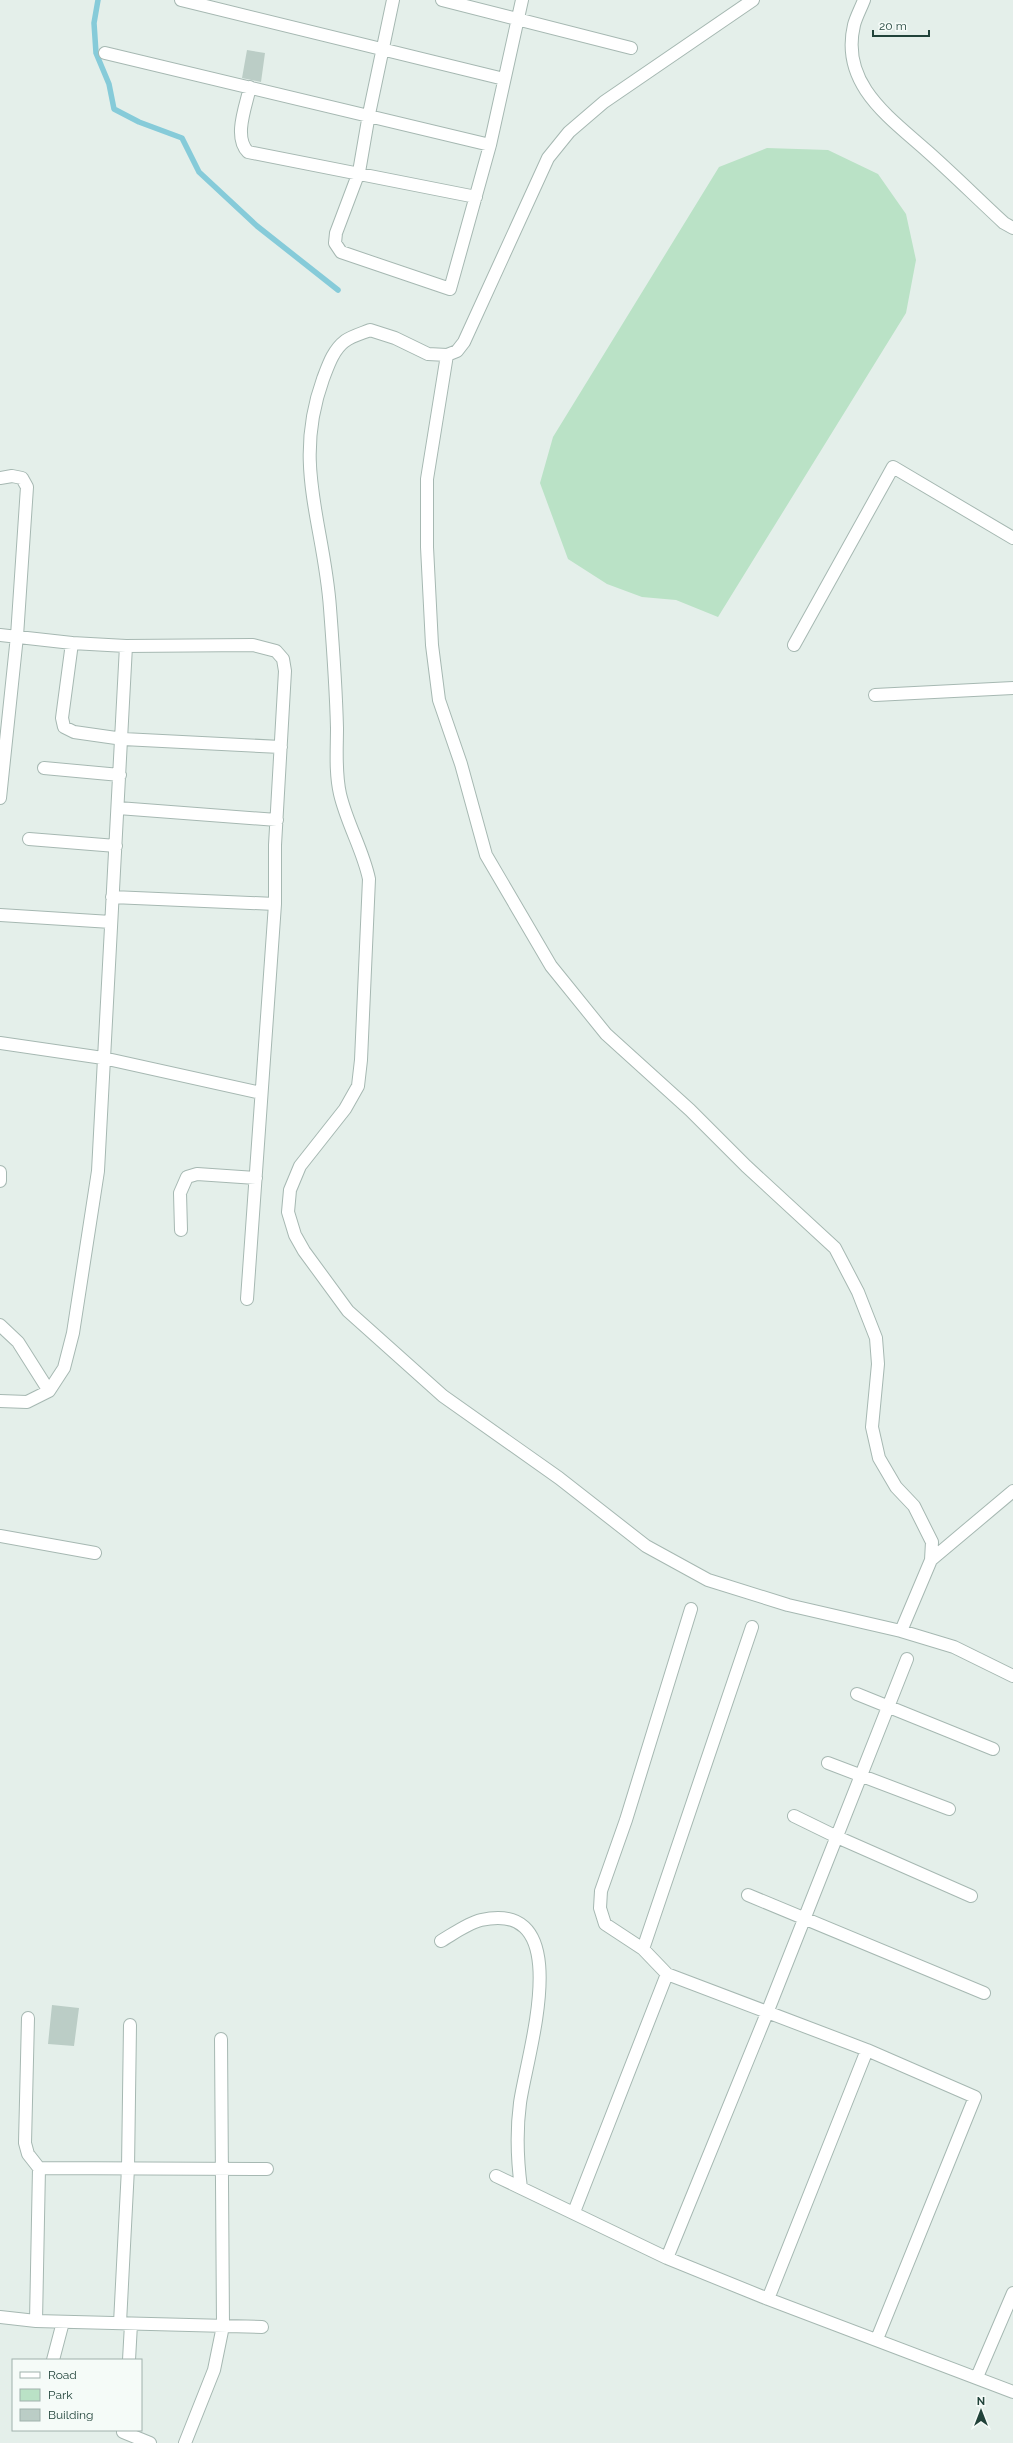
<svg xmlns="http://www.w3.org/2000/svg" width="1013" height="2443" viewBox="0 0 1013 2443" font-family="Raleway,sans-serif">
	<rect width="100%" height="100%" fill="#e4efea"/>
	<path fill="#bae2c6" d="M767 148 828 150 878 174 906 214 916 260 906 313 718 617 676 600 642 597 607 584 568 559 540 483 553 437 719 167Z"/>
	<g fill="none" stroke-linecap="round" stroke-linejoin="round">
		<path stroke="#86cbd9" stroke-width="5.5" d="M98 0 94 23 96 53 109 84 114 109 139 122 182 138 199 172 257 226 338 290"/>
	</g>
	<path fill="#bbcdc6" d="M247 50 265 53 261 82 242 78Z
		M52 2005 79 2008 74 2046 48 2044Z"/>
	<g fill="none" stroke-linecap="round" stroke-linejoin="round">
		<defs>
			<path id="minor" d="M181 0 504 79
				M393 0 369 114 359 172 336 233 335 243 341 252 450 289 490 145 522 0
				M442 0 631 48
				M753 0 604 102 569 132 548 158 464 342 457 351 447 355 428 354 395 338 370 330C363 333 352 336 345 341 333 350 328 366 323 379 292 465 324 523 330 608 333 647 336 688 337 728 337 750 335 772 340 794 347 824 363 850 369 879L361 1060 358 1086 345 1109 300 1166 290 1190 288 1212 295 1235 304 1251 348 1311 443 1396 559 1478 646 1546 708 1580 788 1605 901 1631 954 1647 1013 1676
				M864 0C861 8 856 17 854 25 840 84 889 117 927 151 953 174 978 199 1004 223L1013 228
				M105 53 490 145
				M250 87C246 106 233 137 248 152L476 197
				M447 355 427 479V547L432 645 439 700 461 764 486 855 551 966 606 1034 690 1110 746 1166 835 1248 858 1292 876 1338 878 1364 872 1427 879 1458 896 1487 914 1506 932 1542 931 1560 901 1631
				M0 478 12 476 22 478 27 487 17 636 0 798
				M0 635 72 643 126 646 253 645 276 651 283 659 285 671 275 845V904L247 1299
				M72 643 62 718 64 727 74 732 123 739 281 747
				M794 645 893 467 1013 538
				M875 695 1013 688
				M44 768 120 775
				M118 808 277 820
				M29 839 116 846
				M112 897 275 904
				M0 915 111 922
				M0 1043 103 1058 261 1093
				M0 1172V1181
				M181 1230 180 1193 187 1177 197 1174 256 1178
				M0 1325 18 1342 49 1391
				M0 1401 27 1402 49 1391 64 1368 73 1333 98 1171 126 646
				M0 1536 95 1553
				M931 1560 1013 1491
				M691 1609 626 1820 601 1891 600 1908 605 1924 643 1949 667 1974 867 2050 975 2097 877 2339
				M857 1694 993 1749
				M828 1763 949 1809
				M794 1816 837 1837 971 1896
				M748 1895 984 1993
				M441 1941C453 1934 468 1923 481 1920 579 1898 526 2057 520 2103 516 2133 517 2158 521 2188
				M643 1949 752 1627
				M28 2018 25 2143 28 2154 39 2168 267 2169
				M496 2176 667 2258 768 2299 1013 2392
				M574 2212 667 1974
				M667 2258 767 2013 907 1659
				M768 2299 867 2050
				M0 2317 36 2321 262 2327
				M36 2321 39 2168
				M120 2323 128 2168 130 2025
				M53 2360 63 2322
				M129 2360 131 2324
				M977 2377 1013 2293
				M123 2432 150 2443
				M185 2443 214 2370 223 2326 221 2039"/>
		</defs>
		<use href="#minor" stroke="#a6b8b2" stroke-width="14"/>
		<use href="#minor" stroke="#fff" stroke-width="12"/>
	</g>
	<rect x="12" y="2359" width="130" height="72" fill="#f5fbf8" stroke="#a0b1ac"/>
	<rect x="20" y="2372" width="20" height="6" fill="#ffffff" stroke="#a0b1ac"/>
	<text x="48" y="2379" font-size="12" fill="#21433a">Road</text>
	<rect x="20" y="2389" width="20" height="12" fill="#bae2c6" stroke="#a0b1ac"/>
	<text x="48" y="2399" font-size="12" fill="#21433a">Park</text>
	<rect x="20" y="2409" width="20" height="12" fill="#bbcdc6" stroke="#a0b1ac"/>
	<text x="48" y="2419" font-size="12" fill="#21433a">Building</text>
	<g transform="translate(981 2411)" stroke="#f5fbf8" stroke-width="3" paint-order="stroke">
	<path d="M0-3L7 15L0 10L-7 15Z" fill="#21433a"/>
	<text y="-6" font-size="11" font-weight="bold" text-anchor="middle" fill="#21433a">N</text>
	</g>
	<path d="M873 30v6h56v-6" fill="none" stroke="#21433a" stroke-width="2"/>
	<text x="879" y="30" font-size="12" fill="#21433a" stroke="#f5fbf8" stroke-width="3" paint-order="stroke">20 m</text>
</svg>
